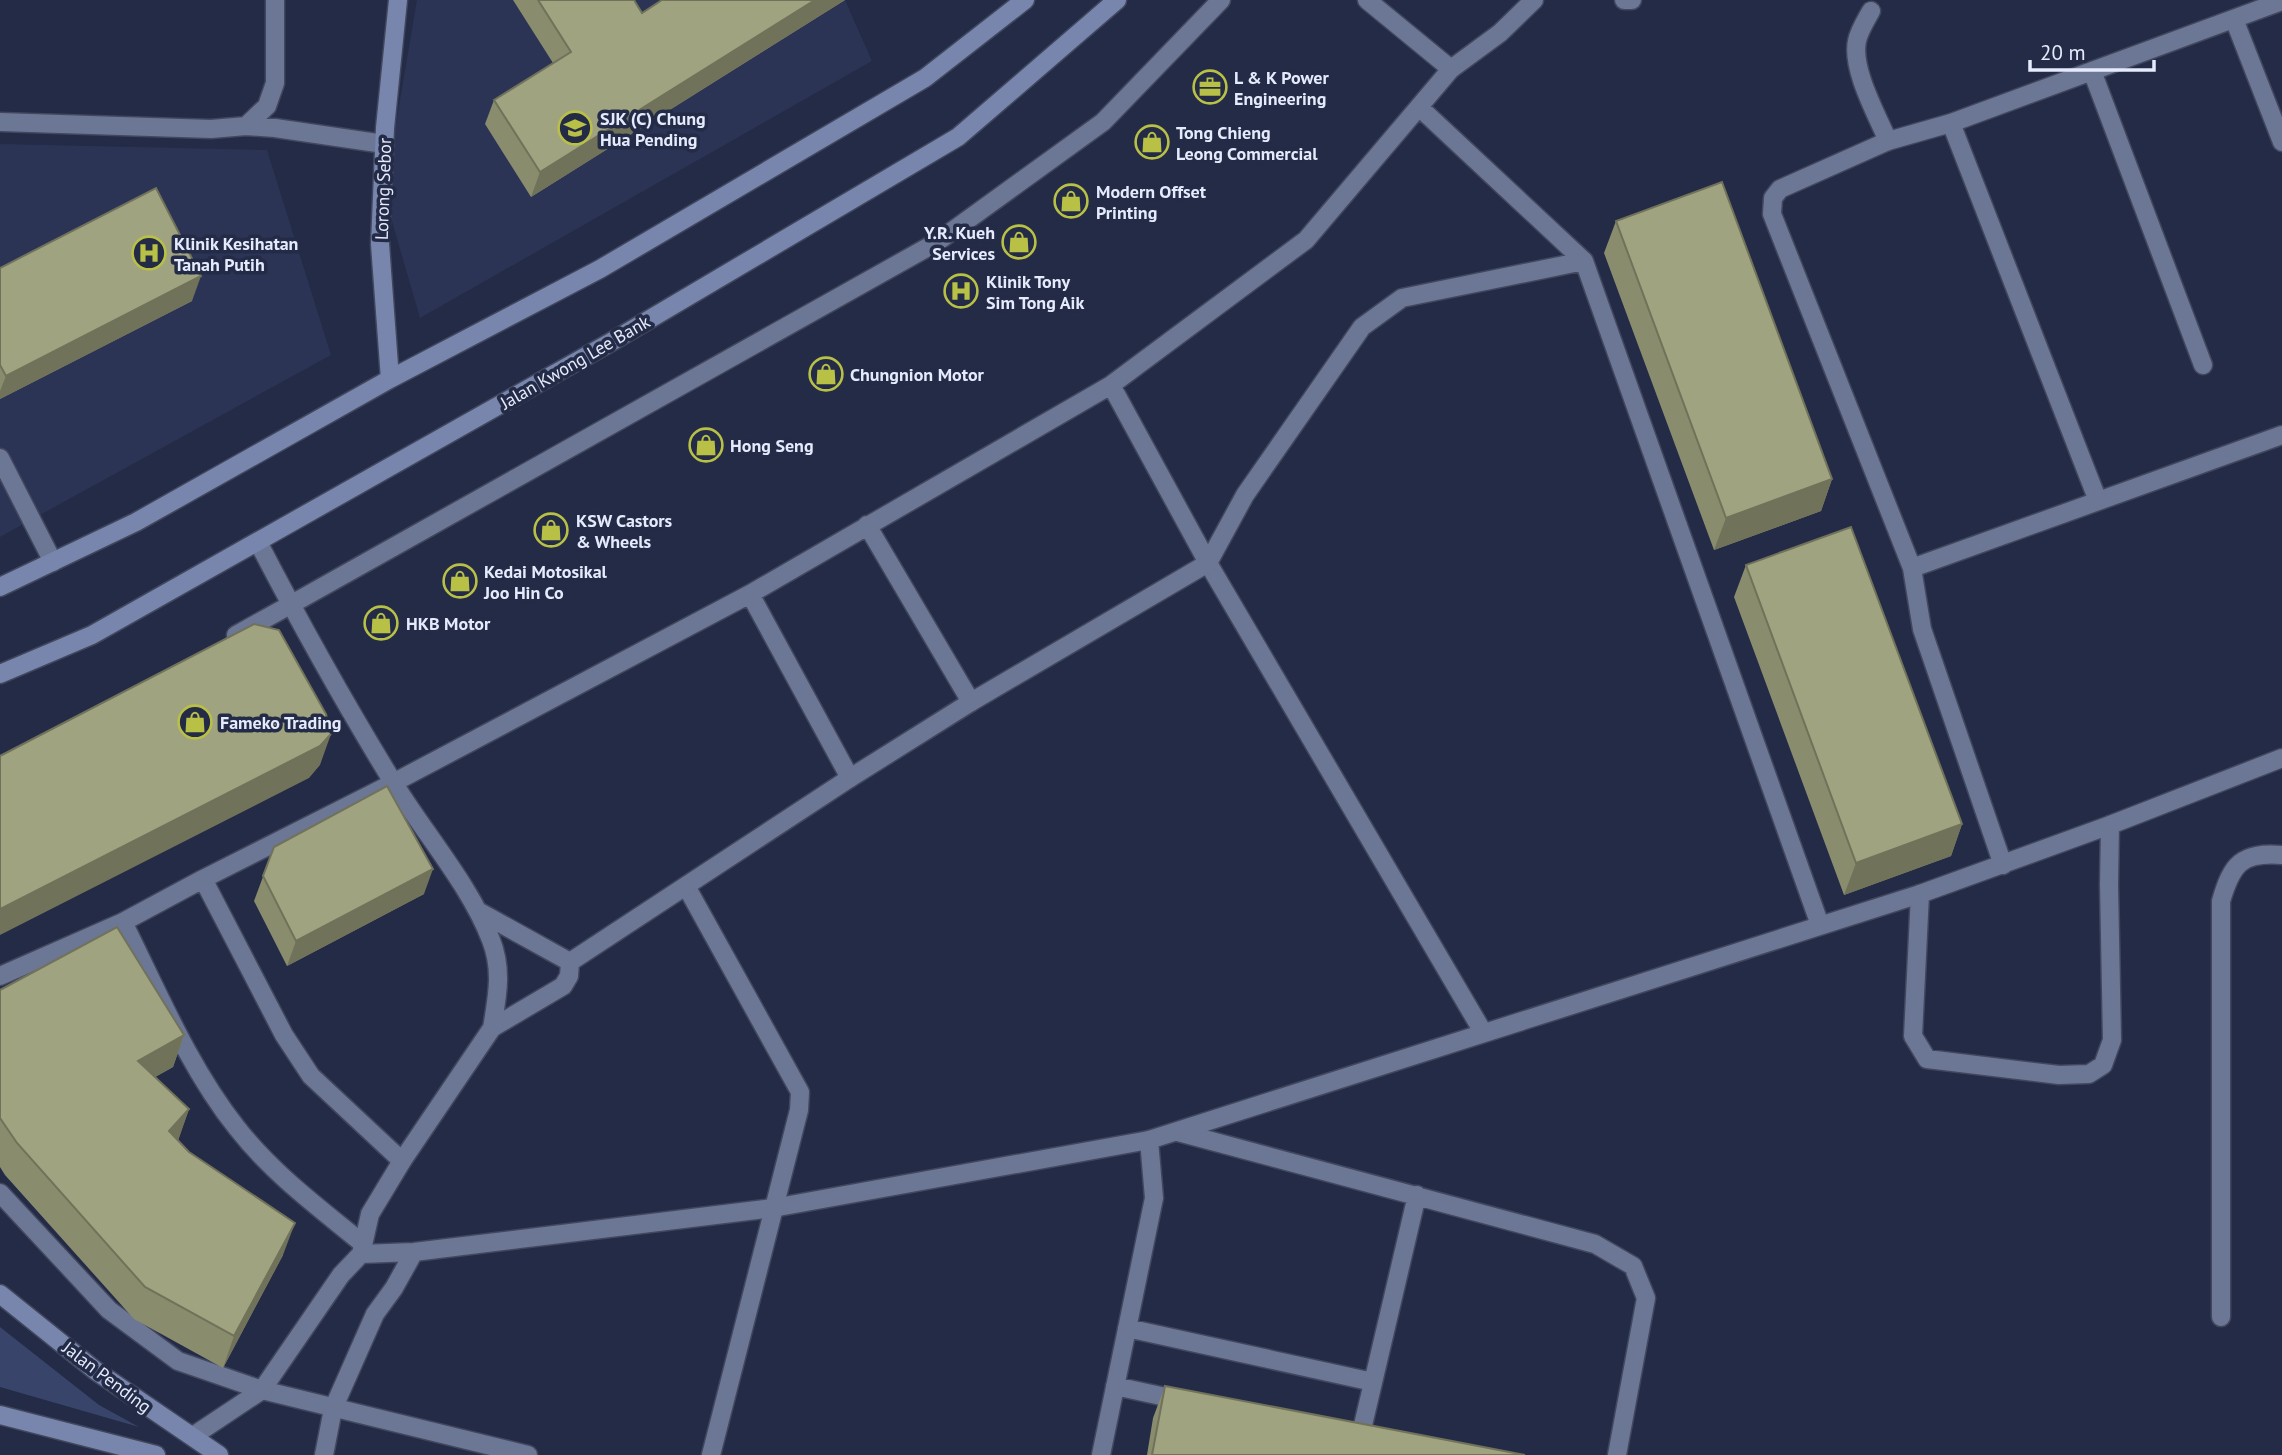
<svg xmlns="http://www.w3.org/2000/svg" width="2282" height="1455" viewBox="0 0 2282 1455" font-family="'PT Sans',sans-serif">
	<rect width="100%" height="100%" fill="#232b46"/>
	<path fill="#2b3455" d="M417 0H845L872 61 420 318 384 194Z
		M0 144 267 150 331 355 0 537Z"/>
	<path fill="#38446a" d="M0 1327 99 1405 139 1427 0 1387Z"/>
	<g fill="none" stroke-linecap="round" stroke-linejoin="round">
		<defs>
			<path id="lane" d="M1624 0H1632
				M1871 11C1866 20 1859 31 1857 41 1851 69 1877 115 1888 141
				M1419 107 1584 261 1820 925
				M0 122 211 129 246 126 267 106 275 83V0
				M246 126 275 128 384 144
				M1111 385 1208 563 1483 1032
				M0 458 53 562
				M867 525 971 702
				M1208 563 1245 495 1362 327 1402 298 1584 261
				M750 594 850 778
				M236 635 290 605
				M203 879 284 1035 311 1076 402 1161
				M686 886 800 1092 799 1110 711 1455
				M1920 894 1913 1036 1927 1059 2059 1075 2089 1074 2103 1065 2112 1040 2109 885 2110 825
				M123 922C157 990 189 1068 237 1128 272 1173 318 1207 362 1243
				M0 976 123 922 203 879 393 783 750 594 1111 385 1306 240 1451 69 1500 33 1534 0
				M1178 1132 1595 1244 1633 1266 1646 1298 1617 1455
				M0 1193 109 1310 178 1361 262 1390 528 1455
				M2221 1317V901C2232 864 2241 852 2282 855
				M1127 1328 1373 1382
				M1115 1386 1184 1401
				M1360 1438 1417 1195
				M1101 1455 1154 1198 1149 1140"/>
			<path id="street" d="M1367 0 1451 69
				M2234 19 2282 142
				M2092 71 2203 365
				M1951 123 2098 501
				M258 542C300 623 345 704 393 782 424 833 470 885 491 940 503 970 497 998 492 1028
				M1912 568 2282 435
				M290 605 937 242 1103 122 1221 0
				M2003 865 1922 629 1912 568 1772 214 1773 198 1780 189 1888 141 1951 123 2282 1
				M478 911 570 962
				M570 962 850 778 971 702 1208 563
				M361 1254 370 1214 402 1161 492 1028 563 986 569 976 570 962
				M193 1436 262 1390 341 1275 361 1254 414 1252 773 1208 1149 1140 1920 894 2110 825 2282 758
				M324 1455 333 1409 375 1314 394 1288 414 1252"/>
			<path id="secondary" d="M390 379 380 244 385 128 398 0
				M0 587 136 522 390 379 600 269 925 78 1025 0
				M0 674 92 635 611 342 958 137 1117 0
				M0 1294 96 1371 219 1455
				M0 1415 156 1455"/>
		</defs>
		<use href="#lane" stroke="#41475d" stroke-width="21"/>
		<use href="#street" stroke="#41475d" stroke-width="21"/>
		<use href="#secondary" stroke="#41475d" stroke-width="21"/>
		<use href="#lane" stroke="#6c7695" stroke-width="18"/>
		<use href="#street" stroke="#6c7695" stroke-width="18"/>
		<use href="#secondary" stroke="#7886ae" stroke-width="18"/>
	</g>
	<path fill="#8a8c6e" d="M513 0H634L642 13 662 0H845L531 197 485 124 494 100 553 63Z
		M1616 221 1832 479 1821 511 1714 550 1604 253Z
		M0 268 192 301 0 399Z
		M1746 565 1962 824 1951 856 1844 895 1734 597Z
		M274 847 424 894 287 966 254 901Z
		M0 990 184 1035 173 1067 155 1077 189 1109 178 1140 283 1255 223 1368 134 1319 5 1175 0 1167Z
		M1165 1386 1525 1455H1147L1153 1418Z"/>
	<path fill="#70725a" d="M815 0H845L531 197 540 172Z
		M201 276 192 301 0 399V391L6 376Z
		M1832 479 1821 511 1714 550 1726 518Z
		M331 734 320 765 309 778 0 935V909Z
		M1962 824 1951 856 1844 895 1856 863Z
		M433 869 424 894 287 966 296 941Z
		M184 1035 173 1067 127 1093 138 1061Z
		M189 1109 178 1141 169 1131Z
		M295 1223 283 1255 223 1368 234 1336Z"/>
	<path fill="#a0a380" stroke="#70725a" stroke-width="2" d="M538 0H634L642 13 662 0H815L540 172 494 100 571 52Z
		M1722 182 1832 479 1726 518 1616 221Z
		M156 188 201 276 6 376 0 365V268Z
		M1851 527 1962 824 1856 863 1746 565Z
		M254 624 279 630 326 714 331 734 320 746 0 909V756Z
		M387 786 433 869 296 941 263 876 274 847Z
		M117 927 184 1035 138 1061 189 1109 169 1131 189 1152 295 1223 234 1336 145 1287 17 1143 0 1118V990Z
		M1165 1386 1525 1455H1152Z"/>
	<defs>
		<symbol id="office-ring" viewBox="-11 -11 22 22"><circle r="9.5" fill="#232b46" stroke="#b9c046" stroke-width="1.5"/><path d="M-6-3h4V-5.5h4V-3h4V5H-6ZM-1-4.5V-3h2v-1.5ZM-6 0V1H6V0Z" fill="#b9c046"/></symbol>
		<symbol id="school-ring" viewBox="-11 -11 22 22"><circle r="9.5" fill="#232b46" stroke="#b9c046" stroke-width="1.5"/><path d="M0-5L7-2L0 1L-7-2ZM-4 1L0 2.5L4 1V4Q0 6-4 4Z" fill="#b9c046"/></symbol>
		<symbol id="shop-ring" viewBox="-11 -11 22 22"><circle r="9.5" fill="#232b46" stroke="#b9c046" stroke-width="1.5"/><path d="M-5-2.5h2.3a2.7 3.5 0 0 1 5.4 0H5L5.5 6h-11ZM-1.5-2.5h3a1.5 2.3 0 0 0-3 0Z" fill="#b9c046"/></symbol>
		<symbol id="hospital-ring" viewBox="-11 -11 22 22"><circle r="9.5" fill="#232b46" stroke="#b9c046" stroke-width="1.5"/><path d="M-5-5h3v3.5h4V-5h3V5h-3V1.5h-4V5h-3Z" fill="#b9c046"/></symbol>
	</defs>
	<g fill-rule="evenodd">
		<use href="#office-ring" x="1191" y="68" width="38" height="38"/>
		<use href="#school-ring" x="556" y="109" width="38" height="38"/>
		<use href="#shop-ring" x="1133" y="123" width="38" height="38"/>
		<use href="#shop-ring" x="1052" y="182" width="38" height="38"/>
		<use href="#shop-ring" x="1000" y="223" width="38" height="38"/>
		<use href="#hospital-ring" x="130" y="234" width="38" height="38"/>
		<use href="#hospital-ring" x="942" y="272" width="38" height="38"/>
		<use href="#shop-ring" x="807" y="355" width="38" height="38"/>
		<use href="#shop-ring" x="687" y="426" width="38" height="38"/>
		<use href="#shop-ring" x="532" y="511" width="38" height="38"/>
		<use href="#shop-ring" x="441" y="562" width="38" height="38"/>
		<use href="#shop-ring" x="362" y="604" width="38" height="38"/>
		<use href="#shop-ring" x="176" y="703" width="38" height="38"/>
	</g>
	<g text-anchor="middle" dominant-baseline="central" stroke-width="7" stroke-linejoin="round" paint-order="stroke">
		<g font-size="18" font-weight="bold" fill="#e5ebfd" stroke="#232b46" text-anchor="start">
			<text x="1234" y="77">L &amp; K Power<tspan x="1234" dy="21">Engineering</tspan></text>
			<text x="600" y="118">SJK (C) Chung<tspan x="600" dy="21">Hua Pending</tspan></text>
			<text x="1176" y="132">Tong Chieng<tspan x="1176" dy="21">Leong Commercial</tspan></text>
			<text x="1096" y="191">Modern Offset<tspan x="1096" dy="21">Printing</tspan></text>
			<text x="995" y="232" text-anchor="end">Y.R. Kueh<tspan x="995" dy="21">Services</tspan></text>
			<text x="174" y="243">Klinik Kesihatan<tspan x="174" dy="21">Tanah Putih</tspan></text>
			<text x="986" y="281">Klinik Tony<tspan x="986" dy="21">Sim Tong Aik</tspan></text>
			<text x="850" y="374">Chungnion Motor</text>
			<text x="730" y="445">Hong Seng</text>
			<text x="576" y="520">KSW Castors<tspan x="576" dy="21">&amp; Wheels</tspan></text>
			<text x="484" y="571">Kedai Motosikal<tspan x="484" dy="21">Joo Hin Co</tspan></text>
			<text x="406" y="623">HKB Motor</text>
			<text x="220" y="722">Fameko Trading</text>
		</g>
		<g font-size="18" fill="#e5ebfd" stroke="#232b46">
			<text transform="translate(383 189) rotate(-88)">Lorong Sebor</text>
			<text transform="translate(575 362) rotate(-30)">Jalan Kwong Lee Bank</text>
			<text transform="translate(107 1377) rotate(37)">Jalan Pending</text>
		</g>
	</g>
	<path d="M2030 60v10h124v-10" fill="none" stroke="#e5ebfd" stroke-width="3.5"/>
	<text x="2040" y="60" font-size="21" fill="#e5ebfd" stroke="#232b46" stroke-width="5" paint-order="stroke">20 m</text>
</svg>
